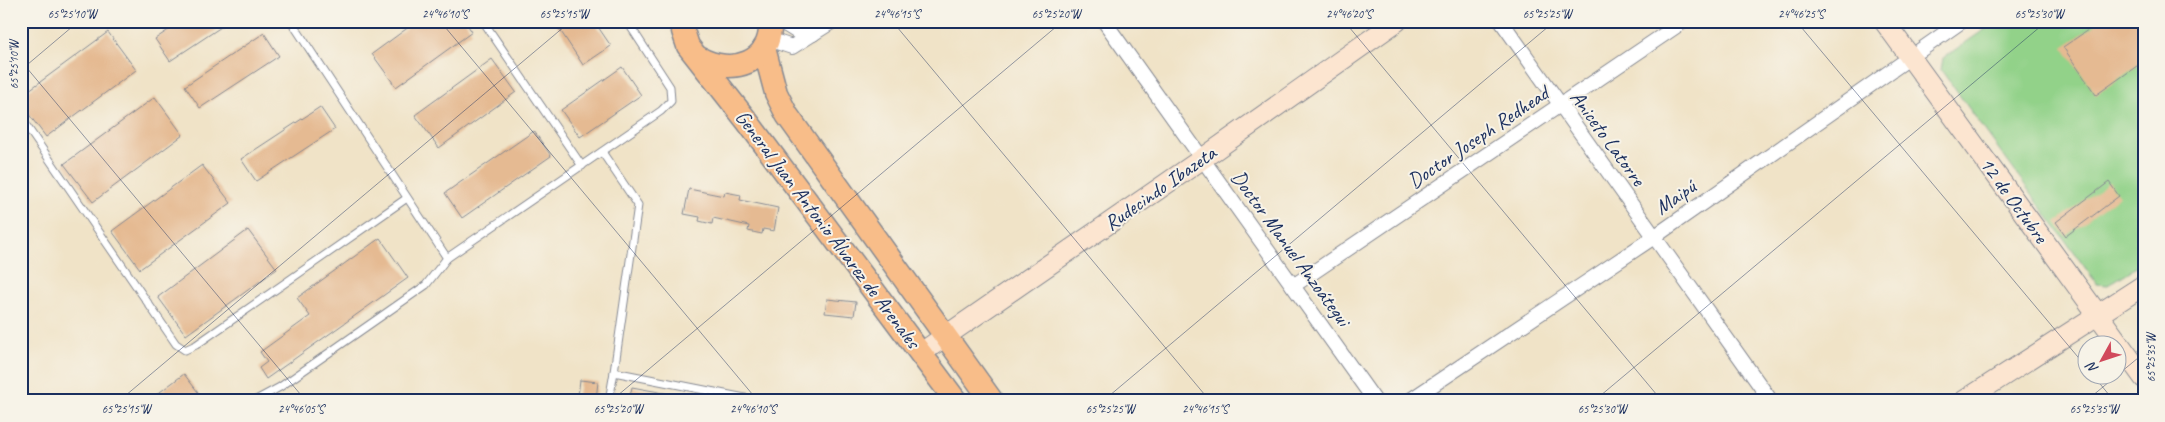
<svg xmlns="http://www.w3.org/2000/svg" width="2165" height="422" font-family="Caveat,sans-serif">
	<rect width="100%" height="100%" fill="#f7f3e8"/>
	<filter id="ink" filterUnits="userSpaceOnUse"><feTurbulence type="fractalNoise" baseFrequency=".02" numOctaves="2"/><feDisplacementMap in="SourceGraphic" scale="10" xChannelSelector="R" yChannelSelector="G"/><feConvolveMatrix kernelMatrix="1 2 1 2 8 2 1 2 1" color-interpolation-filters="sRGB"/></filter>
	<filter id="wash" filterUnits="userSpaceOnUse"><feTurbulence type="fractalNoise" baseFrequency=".0096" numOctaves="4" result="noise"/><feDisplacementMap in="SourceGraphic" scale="20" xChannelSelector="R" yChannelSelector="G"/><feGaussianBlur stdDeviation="1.12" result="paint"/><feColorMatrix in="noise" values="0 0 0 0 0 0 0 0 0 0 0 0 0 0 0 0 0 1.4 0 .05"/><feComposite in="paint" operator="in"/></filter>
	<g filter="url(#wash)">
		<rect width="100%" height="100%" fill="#f0e3c7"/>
		<path fill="#92d289" stroke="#568074" d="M1997 21H2144V262L2108 285 2097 284 1941 70 1943 58Z"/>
		<g id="blocks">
			<g fill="#e5ba92">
				<path d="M182 21H230L170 61 155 39Z"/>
				<path d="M417 21H465L472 32 396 87 372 54Z"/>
				<path d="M554 21H594L611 46 583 65Z"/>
				<path d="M2101 21H2144V61L2096 95 2063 47Z"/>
				<path d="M108 32 136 70 46 137 21 104V96Z"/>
				<path d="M264 33 279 56 200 108 185 86Z"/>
				<path d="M492 59 516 92 439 148 415 115Z"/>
				<path d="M622 67 641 95 580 137 561 110Z"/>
				<path d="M155 97 183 135 93 202 64 164Z"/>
				<path d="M320 107 335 129 256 181 241 159Z"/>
				<path d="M534 131 551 156 462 218 445 193Z"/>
				<path d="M202 165 231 203 140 269 112 231Z"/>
				<path d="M2109 182 2119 196 2066 236 2056 222Z"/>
				<path d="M689 189 724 196 725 192 741 195 740 200 778 208 774 231 763 229 762 234 748 231 749 226 713 218 712 224 699 221 700 217 684 214Z"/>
				<path d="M248 230 277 269 186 335 158 297Z"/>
				<path d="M380 238 408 278 266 379 259 368 267 362 260 352 310 316 297 298Z"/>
				<path d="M827 299 856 302 854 316 825 313Z"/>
				<path d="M184 374 201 396 195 401H148Z"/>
				<path d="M580 380 598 382 596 399 578 396Z"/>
				<path d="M632 387 675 395 674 401H629Z"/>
			</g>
		</g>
	</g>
	<g filter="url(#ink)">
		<use href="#blocks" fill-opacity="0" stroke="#868992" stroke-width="1"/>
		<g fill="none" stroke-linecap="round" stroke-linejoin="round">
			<defs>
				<g id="lane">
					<path d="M291 21 447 258 661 111 671 101 670 87 627 21"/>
					<path d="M483 21 582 166"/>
					<path d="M21 118 176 344 185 350 196 345 407 198"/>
					<path d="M602 152 638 205 614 372"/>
					<path d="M254 401 280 387 426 285 447 258"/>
					<path d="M609 401 614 372 760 401"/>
				</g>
				<g id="street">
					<path d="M780 21 799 33 813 34"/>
					<path d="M1104 21 1375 401"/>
					<path d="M1501 21 1771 401"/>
					<path d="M768 39 792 47 833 21"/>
					<path d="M1293 286 1684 21"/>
					<path d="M1409 401 1654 237 1962 21"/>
				</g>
				<g id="secondary">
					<path d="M1884 21 2144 378"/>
					<path d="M921 353 1202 159 1397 21"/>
					<path d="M1964 401 2144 285"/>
				</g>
				<g id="primary">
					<path d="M683 21V31L688 46 747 121 956 401"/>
					<path d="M764 48 776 93 787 115 992 401"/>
					<path d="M699 58C732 76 773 63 770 21"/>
				</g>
			</defs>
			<use href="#lane" stroke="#868992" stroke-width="9"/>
			<use href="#street" stroke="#868992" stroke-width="16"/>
			<use href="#secondary" stroke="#868992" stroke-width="22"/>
			<use href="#primary" stroke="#868992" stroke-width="25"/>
			<use href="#lane" stroke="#fff" stroke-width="7"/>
			<use href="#street" stroke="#fff" stroke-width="14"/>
			<use href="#secondary" stroke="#fce5d0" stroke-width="20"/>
			<use href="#primary" stroke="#f8bd89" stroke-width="22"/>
		</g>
	</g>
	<path fill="none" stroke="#1b2f5e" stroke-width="1" stroke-opacity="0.45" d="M440 21 758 401M892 21 1210 401M1344 21 1662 401M1796 21 2088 369M21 61 306 401M21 70 79 21M2092 374 2114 401M119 401 571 21M611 401 1063 21M1103 401 1555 21M1594 401 2047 21M2086 401 2144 353"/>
	<g text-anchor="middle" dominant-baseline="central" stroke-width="4" stroke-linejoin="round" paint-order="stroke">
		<g font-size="21" fill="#1b2f5e" stroke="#f7f3e8">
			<text transform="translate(1478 137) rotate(-34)">Doctor Joseph Redhead</text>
			<text transform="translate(1608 138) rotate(54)">Aniceto Latorre</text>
			<text transform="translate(1160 188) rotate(-35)">Rudecindo Ibazeta</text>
			<text transform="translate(1675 197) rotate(-35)">Maipú</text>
			<text transform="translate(2014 200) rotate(54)">12 de Octubre</text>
			<text transform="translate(828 229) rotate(53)">General Juan Antonio Álvarez de Arenales</text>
			<text transform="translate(1291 248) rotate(54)">Doctor Manuel Anzoátegui</text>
		</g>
	</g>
	<rect width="2165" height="422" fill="none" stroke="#f7f3e8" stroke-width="55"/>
	<g transform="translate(2102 360) rotate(230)"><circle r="24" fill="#f7f3e8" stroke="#9fa5b1"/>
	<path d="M0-4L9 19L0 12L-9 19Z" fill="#d1495b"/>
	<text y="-8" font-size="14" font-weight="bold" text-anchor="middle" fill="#1b2f5e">N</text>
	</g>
	<rect x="28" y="28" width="2110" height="366" fill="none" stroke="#1b2f5e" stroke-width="2"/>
	<g font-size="12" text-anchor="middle" fill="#1b2f5e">
		<text x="72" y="18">65°25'10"W</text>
		<text x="445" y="18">24°46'10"S</text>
		<text x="564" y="18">65°25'15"W</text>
		<text x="897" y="18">24°46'15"S</text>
		<text x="1056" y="18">65°25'20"W</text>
		<text x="1349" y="18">24°46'20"S</text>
		<text x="1547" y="18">65°25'25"W</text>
		<text x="1801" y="18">24°46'25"S</text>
		<text x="2039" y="18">65°25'30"W</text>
		<text transform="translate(14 65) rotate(-90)" y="4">65°25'10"W</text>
		<text transform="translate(2151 358) rotate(-90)" y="4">65°25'35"W</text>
		<text x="126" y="413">65°25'15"W</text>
		<text x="301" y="413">24°46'05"S</text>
		<text x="618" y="413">65°25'20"W</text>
		<text x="753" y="413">24°46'10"S</text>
		<text x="1110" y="413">65°25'25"W</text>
		<text x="1205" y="413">24°46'15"S</text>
		<text x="1602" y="413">65°25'30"W</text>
		<text x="2094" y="413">65°25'35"W</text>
	</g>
</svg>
